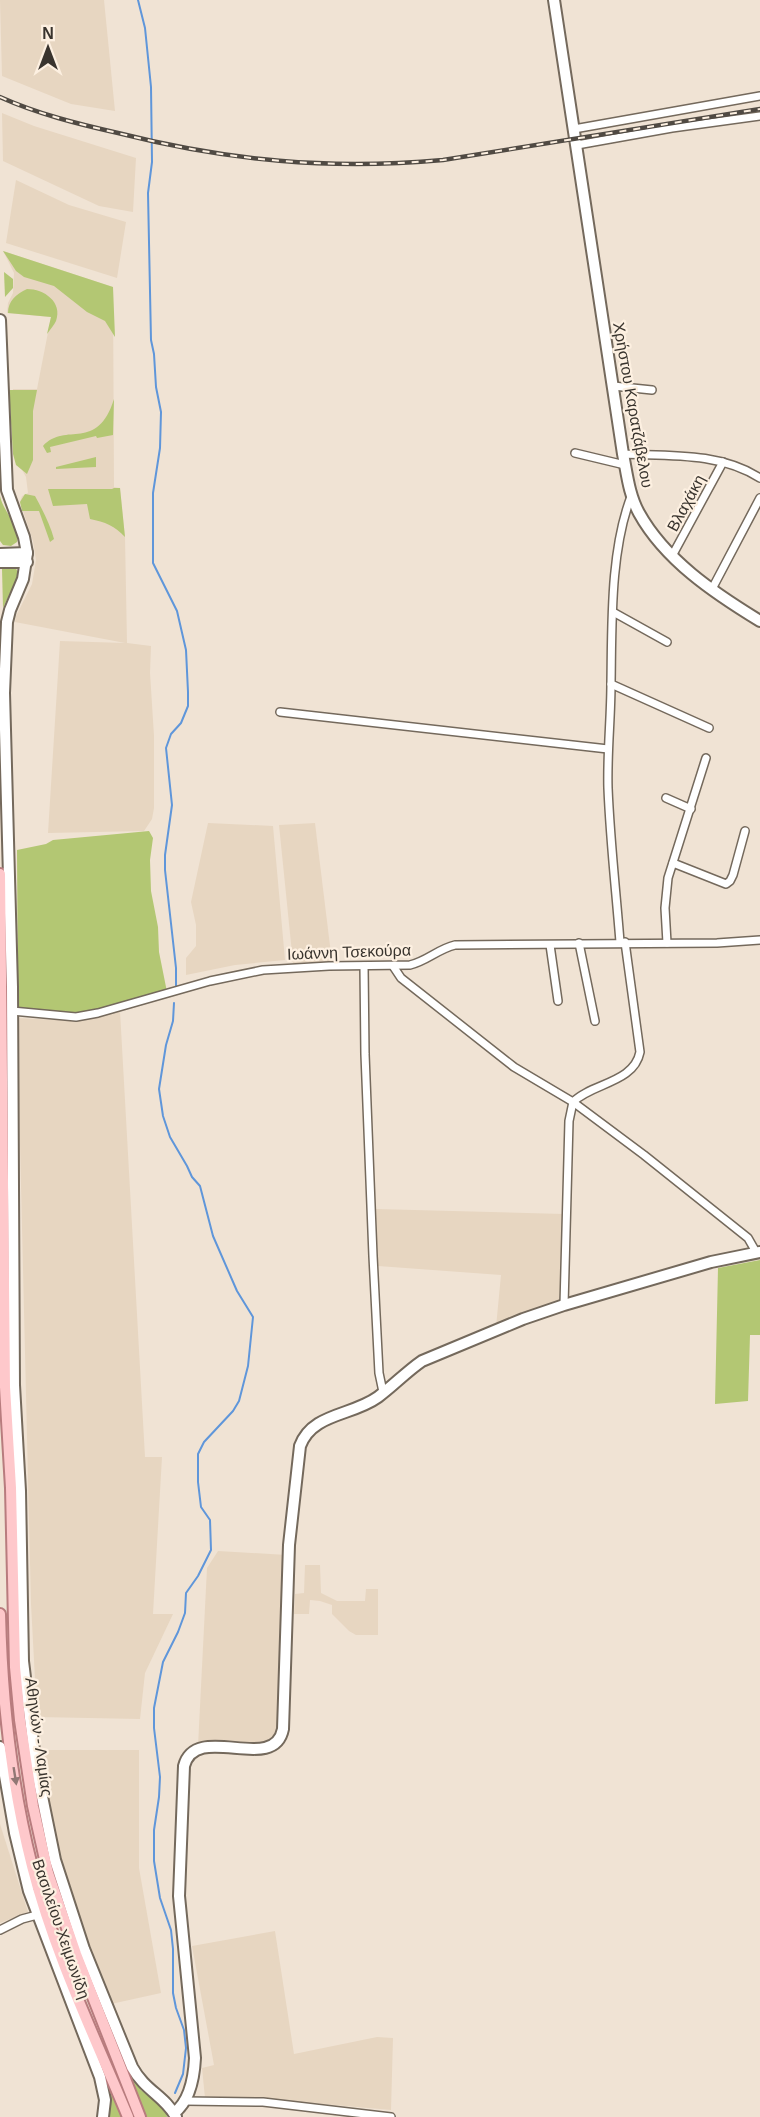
<svg xmlns="http://www.w3.org/2000/svg" width="760" height="2117" font-family="Helvetica,sans-serif">
	<rect width="100%" height="100%" fill="#f0e3d4"/>
	<g fill="#e7d6c1">
		<path d="M0 0H104L115 111 71 104 2 76Z"/>
		<path d="M2 113 34 126 136 158 133 212 99 206 3 161Z"/>
		<path d="M16 180 69 205 126 222 117 278 6 243Z"/>
		<path d="M3 251 113 287 114 487 120 488 125 537 127 643 151 646 150 673 154 736V808L152 819 144 831 48 833 60 641 125 643 15 622 16 616 32 584 36 560 33 541 20 502 22 496 28 493 26 477 20 466 13 389H37L51 317 7 313 8 303 13 293 14 273Z"/>
		<path d="M208 823 273 826 285 960 235 965 186 975V958L196 946V925L191 902Z"/>
		<path d="M315 823 332 962 293 963 279 825Z"/>
		<path d="M120 1011 145 1457H162L153 1614H173L145 1673 140 1719 37 1717 31 1604 17 1018 78 1021Z"/>
		<path d="M376 1209 564 1214 561 1302 496 1327 501 1275 378 1266Z"/>
		<path d="M218 1551 287 1555 279 1729 271 1743 198 1746 207 1568Z"/>
		<path d="M305 1565H320L321 1593 337 1601H365L366 1589H378V1635H356L349 1631 332 1614V1605L320 1601 310 1600 309 1614H294L295 1594 304 1593Z"/>
		<path d="M42 1750H139V1868L161 1993 111 2004 102 1983 59 1854 49 1805Z"/>
		<path d="M0 1824 28 1912 0 1923Z"/>
		<path d="M275 1931 294 2054 377 2037 393 2038 391 2110 278 2100 205 2098 202 2068 214 2065 192 1946Z"/>
	</g>
	<g fill="#b3c773">
		<path d="M3 251 113 287 115 337 105 321 87 312 54 286 24 277 16 271Z"/>
		<path d="M4 272 13 279V288L5 297Z"/>
		<path d="M27 289C44 289 63 302 56 321 54 325 50 330 47 334L51 317 8 313C8 301 16 294 27 289Z"/>
		<path d="M9 390H37L33 411V460L27 474 16 465 13 454Z"/>
		<path d="M114 399 113 435 97 438 96 436 50 447 51 452 47 453 43 446C66 421 97 453 114 399Z"/>
		<path d="M96 457V467L56 469V467Z"/>
		<path d="M114 488H120L125 537C115 526 105 522 90 519L87 504 53 506 48 489H112Z"/>
		<path d="M25 494 35 496C42 509 50 524 54 539L50 542 39 511H22L20 502Z"/>
		<path d="M0 496C3 511 21 528 17 542L11 546 3 545 0 541Z"/>
		<path d="M14 565 19 574 3 608 2 569 3 566Z"/>
		<path d="M149 831 153 838 150 860 151 891 158 927 159 952 167 992 119 1006 77 1015 18 1007 17 850 46 844 53 840Z"/>
		<path d="M760 1260V1335H750L748 1401 715 1404 718 1268Z"/>
		<path d="M134 2077 141 2090 166 2111 167 2117H144L130 2079Z"/>
		<path d="M106 2080H107L122 2117H108Z"/>
	</g>
	<g fill="none" stroke-linecap="round" stroke-linejoin="round">
		<g stroke="#5f96da" stroke-width="2">
			<path d="M138 0 145 28 151 87 152 162 148 193 151 340 154 354 156 387 161 412 160 448 153 493V563L177 611 186 650 188 692V706L181 723 171 734 166 748 172 805 165 855V870L176 968V988"/>
			<path d="M174 1003 173 1021 166 1045 159 1089 163 1116 170 1137 187 1166 192 1177 200 1186 213 1236 237 1291 253 1317 248 1366 239 1401 233 1411 204 1442 198 1454V1482L201 1507 210 1520 211 1550 198 1576 186 1593 185 1613 178 1632 163 1662 154 1708V1728L160 1777 159 1797 154 1830V1861L160 1898 171 1930 173 1949V1993L176 2008 184 2030 186 2048 183 2074 175 2093"/>
		</g>
		<defs>
			<g id="street">
				<path d="M574 129 760 96"/>
				<path d="M577 145 672 128 760 116"/>
				<path d="M613 386 652 390"/>
				<path d="M575 453 625 465"/>
				<path d="M623 454C669 456 719 452 760 478"/>
				<path d="M672 556 723 462"/>
				<path d="M712 589 760 498"/>
				<path d="M613 612 667 642"/>
				<path d="M611 684 709 728"/>
				<path d="M280 712 608 749"/>
				<path d="M666 798 691 809"/>
				<path d="M673 863 726 884 730 881 733 875 745 831"/>
				<path d="M620 942C616 891 610 839 608 788 607 753 611 718 611 683 612 624 610 549 632 494"/>
				<path d="M579 943 595 1021"/>
				<path d="M667 943 665 908 668 878 706 758"/>
				<path d="M550 945 558 1001"/>
				<path d="M364 966 365 1054 373 1256 379 1373 383 1392"/>
				<path d="M393 966 401 978 514 1067 573 1102 644 1155 748 1238 756 1252"/>
				<path d="M12 1011 76 1017 98 1013 210 981 263 970 329 966 410 965C427 961 438 949 455 945L717 943 760 940"/>
				<path d="M564 1305 569 1121 573 1102C592 1083 634 1083 640 1052L625 942"/>
				<path d="M0 1930 22 1919 37 1915"/>
				<path d="M185 2101 263 2102 391 2117"/>
			</g>
			<g id="secondary">
				<path d="M554 0 623 454C627 474 629 495 639 513 665 560 714 593 760 621"/>
				<path d="M0 320 7 490 24 537 27 553 23 579 10 610 7 622 4 693 12 987 14 1385 20 1491 23 1661 36 1767 55 1860 84 1949 132 2067C145 2091 165 2096 176 2117"/>
				<path d="M0 554 27 553"/>
				<path d="M0 562H27"/>
				<path d="M0 1747 15 1833 29 1891 100 2077 105 2100 103 2117"/>
				<path d="M174 2113C190 2101 194 2078 195 2058L179 1896 184 1766C196 1721 274 1775 283 1729L289 1545 300 1446C312 1413 352 1416 378 1397 393 1386 406 1372 422 1361L523 1319 564 1305 711 1262 760 1252"/>
			</g>
			<g id="primary">
				<path d="M0 874 5 1387 11 1488 15 1667 20 1720 33 1806 48 1873 76 1954 140 2117"/>
				<path d="M0 1614C2 1698 11 1784 32 1866 54 1953 94 2035 128 2117"/>
			</g>
		</defs>
		<use href="#street" stroke="#74695c" stroke-width="10"/>
		<use href="#secondary" stroke="#74695c" stroke-width="14"/>
		<use href="#primary" stroke="#b87c7e" stroke-width="14"/>
		<use href="#street" stroke="#fff" stroke-width="7"/>
		<use href="#secondary" stroke="#fff" stroke-width="10"/>
		<use href="#primary" stroke="#fec8cb" stroke-width="10"/>
		<defs>
			<path id="rail" d="M0 97C38 114 78 124 118 133 229 161 329 170 443 160L760 109"/>
		</defs>
		<use href="#rail" stroke="#504a43" stroke-width="4.5"/>
		<use href="#rail" stroke="#fdf0e1" stroke-width="2" stroke-dasharray="7" stroke-linecap="butt"/>
	</g>
	<defs><path id="oneway-solid" d="M-6-.8H1V-3.2L6.5 0L1 3.2V.8H-6Z" transform="scale(1.5)"/></defs>
	<use fill="#927775" href="#oneway-solid" transform="translate(15 1776) rotate(81)"/>
	<g text-anchor="middle" dominant-baseline="central" stroke-width="4.5" stroke-linejoin="round" paint-order="stroke">
		<g font-size="16" fill="#39342e" stroke="#fdf0e1">
			<text transform="translate(633 405) rotate(80)">Χρήστου Καρατζάβελου</text>
			<text transform="translate(686 503) rotate(-62)">Βλαχάκη</text>
			<text transform="translate(349 952) rotate(-2)">Ιωάννη Τσεκούρα</text>
			<text transform="translate(39 1737) rotate(82)">Αθηνών - Λαμίας</text>
			<text transform="translate(61 1929) rotate(71)">Βασιλείου Χειμωνίδη</text>
		</g>
	</g>
	<g transform="translate(48 48)" stroke="#fdf0e1" stroke-width="4.5" paint-order="stroke">
	<path d="M0-4.5L10 22L0 15L-10 22Z" fill="#39342e"/>
	<text y="-9" font-size="16" font-weight="bold" text-anchor="middle" fill="#39342e">N</text>
	</g>
</svg>
